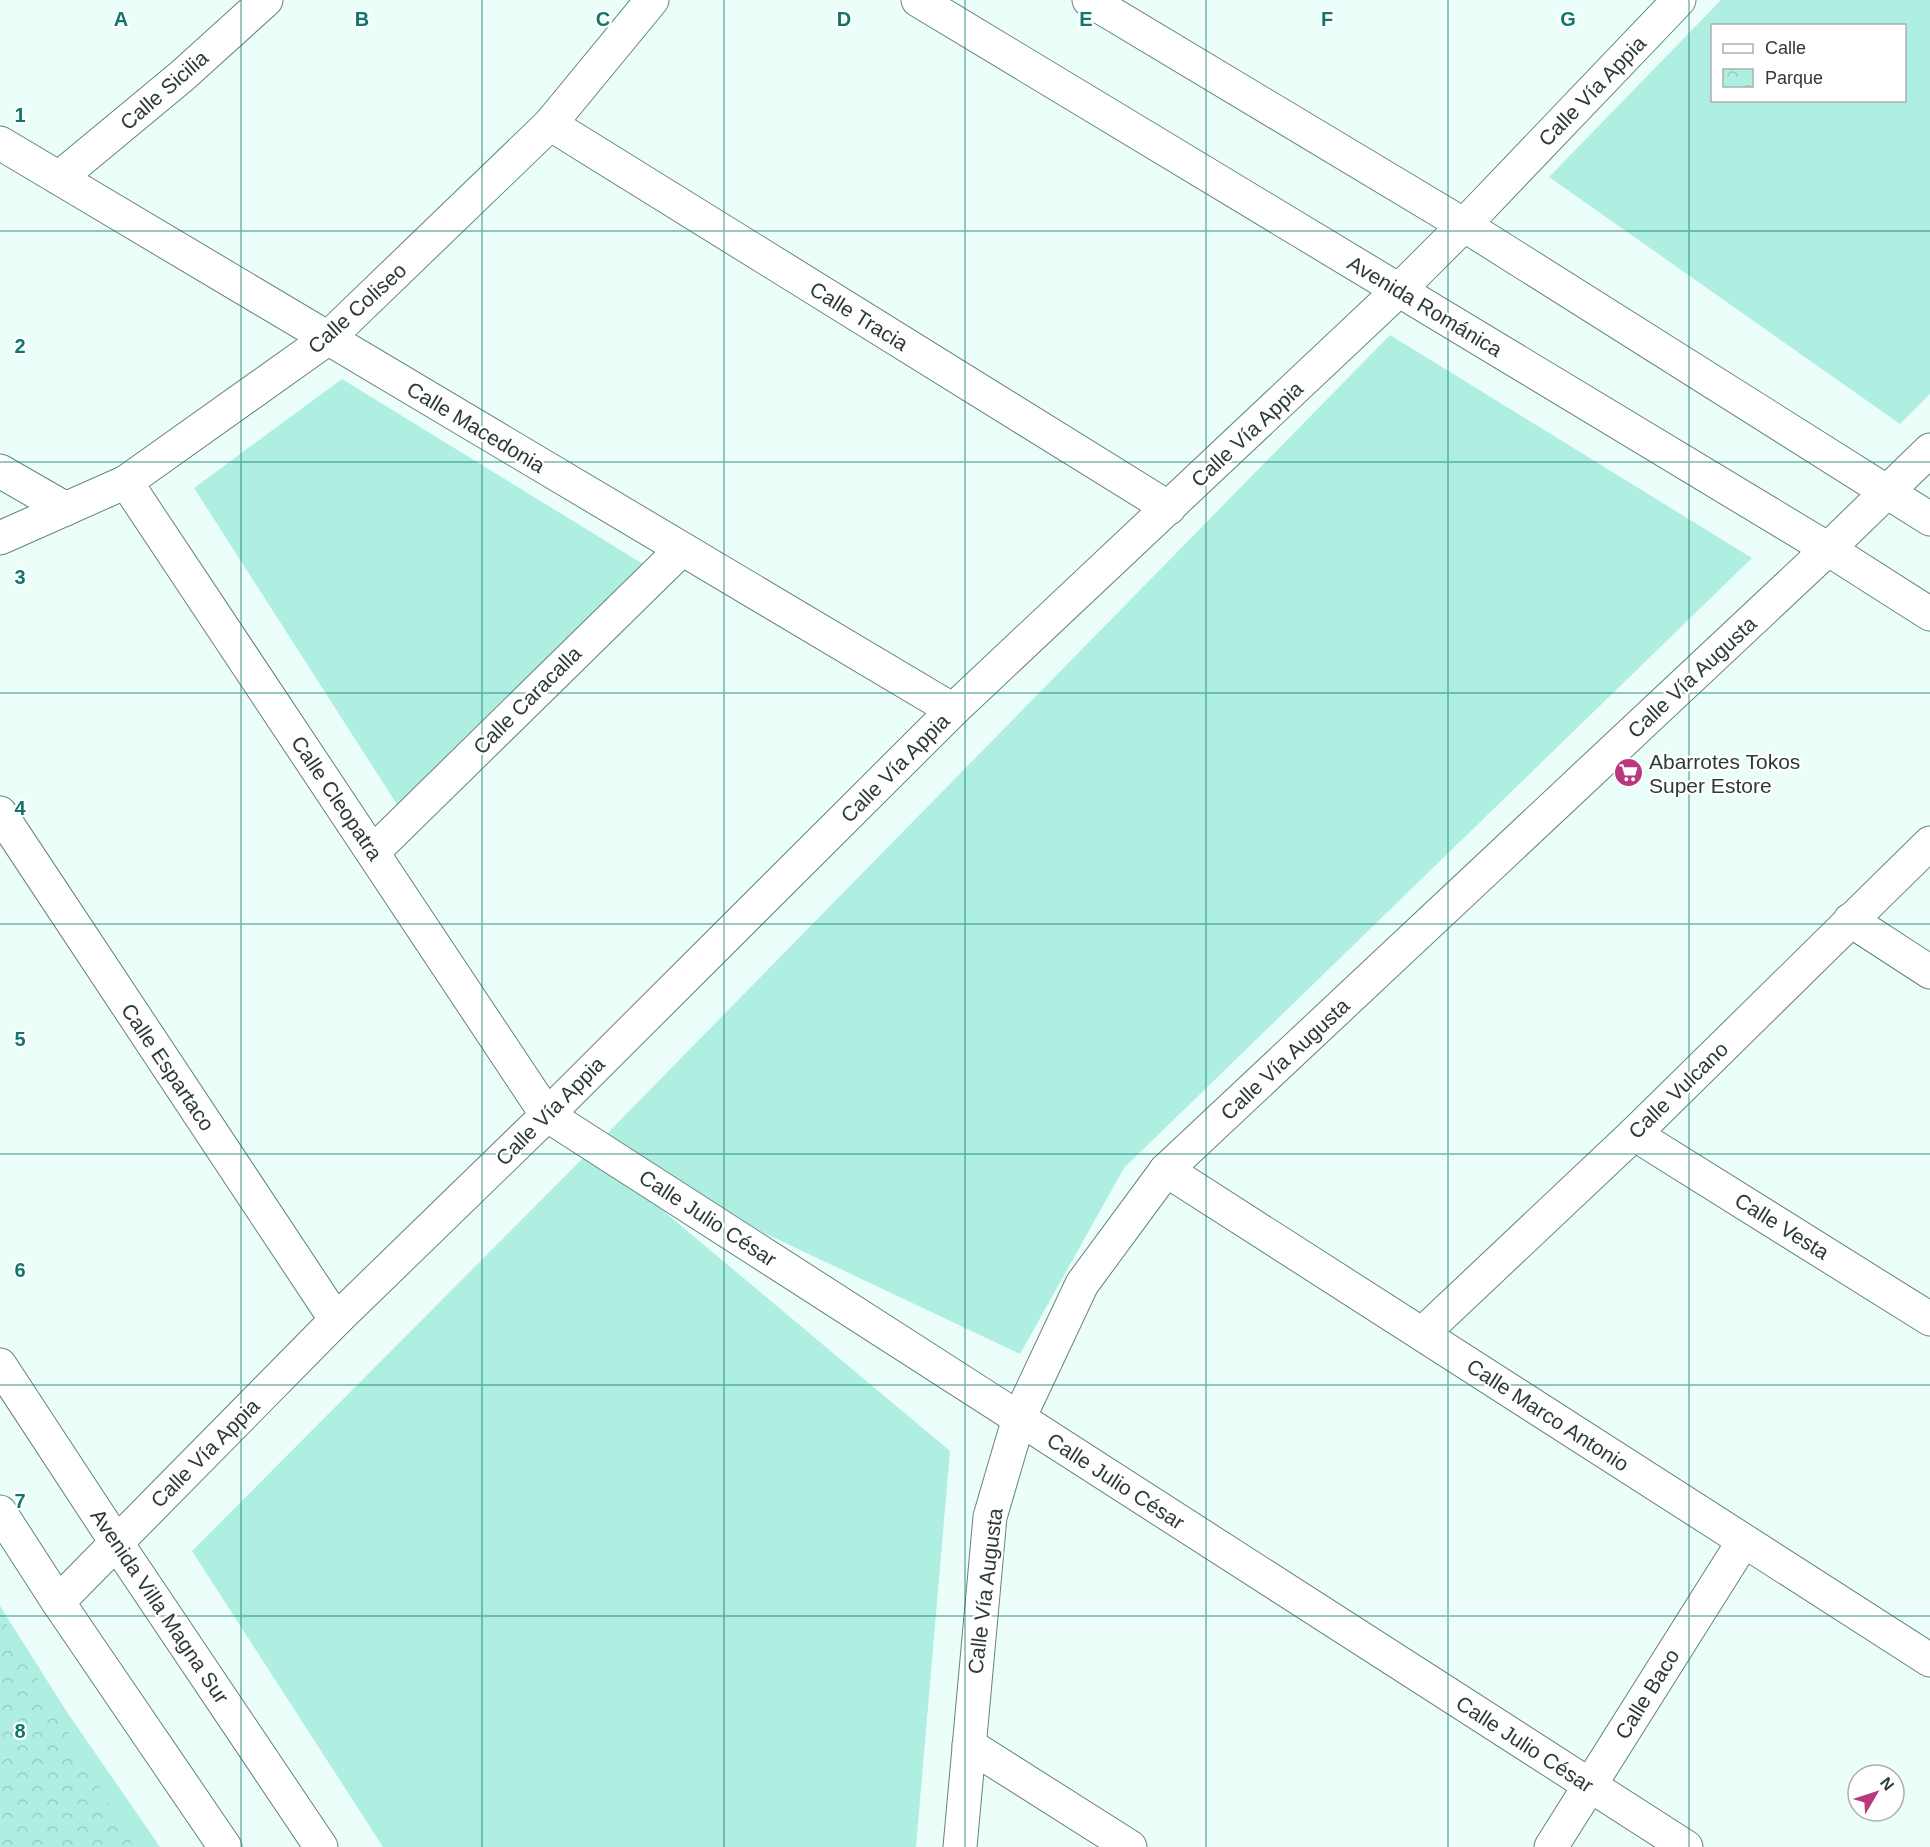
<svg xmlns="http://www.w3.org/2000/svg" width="1930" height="1847" font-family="Arial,sans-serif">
	<defs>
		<pattern id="park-crowns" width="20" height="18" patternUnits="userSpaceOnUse" patternTransform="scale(1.5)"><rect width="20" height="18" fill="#afefe2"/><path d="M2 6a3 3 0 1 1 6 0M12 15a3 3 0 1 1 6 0" fill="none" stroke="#97cec2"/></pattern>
	</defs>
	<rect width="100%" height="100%" fill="#ebfef9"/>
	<g fill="#afefe2" fill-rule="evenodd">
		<path d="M1721 0H1930V394L1900 424 1549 177ZM1712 26H1904V100H1712Z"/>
		<path d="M1390 335 1752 558 1124 1168 1020 1354 593 1152 950 1451 916 1847H383L192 1551 591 1150Z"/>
		<path d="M342 379 643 564 398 806 194 488Z"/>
		<path d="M0 1606 67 1712 160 1847H0Z"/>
	</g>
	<path fill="url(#park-crowns)" d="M0 1613 134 1847H0Z"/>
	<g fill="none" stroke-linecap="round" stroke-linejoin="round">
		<defs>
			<g id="minor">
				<path d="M918 0 1828 549 1930 614"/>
				<path d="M1089 0 1464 225 1930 519"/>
				<path d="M550 124 1169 508"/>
				<path d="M0 143 953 710"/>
				<path d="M59 178 182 76 266 0"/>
				<path d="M0 471 66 509"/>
				<path d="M126 482 547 1115 1686 1847"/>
				<path d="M0 538 126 482 327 339 550 124 652 0"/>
				<path d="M0 813 336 1320"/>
				<path d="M373 852 682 549"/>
				<path d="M1850 920 1930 972"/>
				<path d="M1634 1134 1930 1319"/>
				<path d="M1166 1170 1930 1660"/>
				<path d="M1422 1334 1634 1134 1930 843"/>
				<path d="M0 1365 116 1542 321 1847"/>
				<path d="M0 1512 58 1602 225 1847"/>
				<path d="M58 1602 336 1320 547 1115 953 710 1399 290 1464 225 1679 0"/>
				<path d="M969 1745 1130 1847"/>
				<path d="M960 1847 990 1517 1019 1418 1082 1284 1166 1170 1828 549 1930 450"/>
				<path d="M1551 1847 1743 1542"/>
			</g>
		</defs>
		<use href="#minor" stroke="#67837d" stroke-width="35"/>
		<use href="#minor" stroke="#fff" stroke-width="33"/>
	</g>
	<path fill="none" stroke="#0f766e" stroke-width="1.5" stroke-opacity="0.55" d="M241 0V1847M482 0V1847M724 0V1847M965 0V1847M1206 0V1847M1448 0V1847M1689 0V1847M0 231H1930M0 462H1930M0 693H1930M0 924H1930M0 1154H1930M0 1385H1930M0 1616H1930"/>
	<defs>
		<symbol id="supermarket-disc" viewBox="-11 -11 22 22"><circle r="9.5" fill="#bb387f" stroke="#fff"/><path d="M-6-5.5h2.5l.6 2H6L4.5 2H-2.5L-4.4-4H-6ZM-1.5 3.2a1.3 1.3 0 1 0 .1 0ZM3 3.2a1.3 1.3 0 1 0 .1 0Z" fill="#fff"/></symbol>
	</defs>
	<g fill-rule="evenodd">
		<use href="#supermarket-disc" x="1612" y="756" width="33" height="33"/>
	</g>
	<g text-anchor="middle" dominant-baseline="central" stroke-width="4.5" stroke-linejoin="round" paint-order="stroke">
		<g font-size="21" fill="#2d3a37" stroke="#fff">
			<text transform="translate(164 90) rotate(-41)">Calle Sicilia</text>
			<text transform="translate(1592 91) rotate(-46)">Calle Vía Appia</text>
			<text transform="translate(1425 306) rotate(31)">Avenida Románica</text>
			<text transform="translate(357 308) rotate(-42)">Calle Coliseo</text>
			<text transform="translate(859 316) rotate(32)">Calle Tracia</text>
			<text transform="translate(476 427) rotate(31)">Calle Macedonia</text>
			<text transform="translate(1247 434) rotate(-43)">Calle Vía Appia</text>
			<text transform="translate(1692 677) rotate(-43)">Calle Vía Augusta</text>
			<text transform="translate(527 700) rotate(-45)">Calle Caracalla</text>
			<text transform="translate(895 768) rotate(-45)">Calle Vía Appia</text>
			<text transform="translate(337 798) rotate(56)">Calle Cleopatra</text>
			<text transform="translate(1285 1059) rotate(-43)">Calle Vía Augusta</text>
			<text transform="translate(168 1067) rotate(56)">Calle Espartaco</text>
			<text transform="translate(1678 1090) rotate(-44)">Calle Vulcano</text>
			<text transform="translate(550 1111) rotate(-45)">Calle Vía Appia</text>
			<text transform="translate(708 1218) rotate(33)">Calle Julio César</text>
			<text transform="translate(1782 1226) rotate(32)">Calle Vesta</text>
			<text transform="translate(1548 1415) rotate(33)">Calle Marco Antonio</text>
			<text transform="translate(205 1453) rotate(-45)">Calle Vía Appia</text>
			<text transform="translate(1116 1481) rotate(33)">Calle Julio César</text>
			<text transform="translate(985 1591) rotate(-83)">Calle Vía Augusta</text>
			<text transform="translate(160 1606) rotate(56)">Avenida Villa Magna Sur</text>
			<text transform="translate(1647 1694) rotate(-58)">Calle Baco</text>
			<text transform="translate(1525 1744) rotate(33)">Calle Julio César</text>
		</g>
		<g font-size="21" fill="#2d3a37" stroke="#fff" text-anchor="start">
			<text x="1649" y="761">Abarrotes Tokos<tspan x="1649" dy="24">Super Estore</tspan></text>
		</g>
	</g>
	<g font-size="20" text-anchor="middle" font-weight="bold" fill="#0f766e" stroke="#fff" stroke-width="4.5" stroke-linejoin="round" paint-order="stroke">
		<text x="121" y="26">A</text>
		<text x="362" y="26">B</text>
		<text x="603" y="26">C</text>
		<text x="844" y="26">D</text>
		<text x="1086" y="26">E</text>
		<text x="1327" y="26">F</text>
		<text x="1568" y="26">G</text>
		<text x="20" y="122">1</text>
		<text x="20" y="353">2</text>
		<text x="20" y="584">3</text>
		<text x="20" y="815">4</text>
		<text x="20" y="1046">5</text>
		<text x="20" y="1277">6</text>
		<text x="20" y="1508">7</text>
		<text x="20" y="1738">8</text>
	</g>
	<rect x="1711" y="24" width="195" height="78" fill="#ffffff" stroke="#abb0af" stroke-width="1.5"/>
	<rect x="1723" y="44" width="30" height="9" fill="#ffffff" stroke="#abb0af" stroke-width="1.5"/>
	<text x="1765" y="54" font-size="18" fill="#2d3a37">Calle</text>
	<rect x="1723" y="69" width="30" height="18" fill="url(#park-crowns)" stroke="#abb0af" stroke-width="1.5"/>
	<text x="1765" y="84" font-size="18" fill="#2d3a37">Parque</text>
	<g transform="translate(1876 1793) rotate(51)"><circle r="28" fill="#ffffff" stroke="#abb0af" stroke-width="1.5"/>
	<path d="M0-4.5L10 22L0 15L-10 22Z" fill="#bb387f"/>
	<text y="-9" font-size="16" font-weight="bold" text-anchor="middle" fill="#2d3a37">N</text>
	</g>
</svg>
